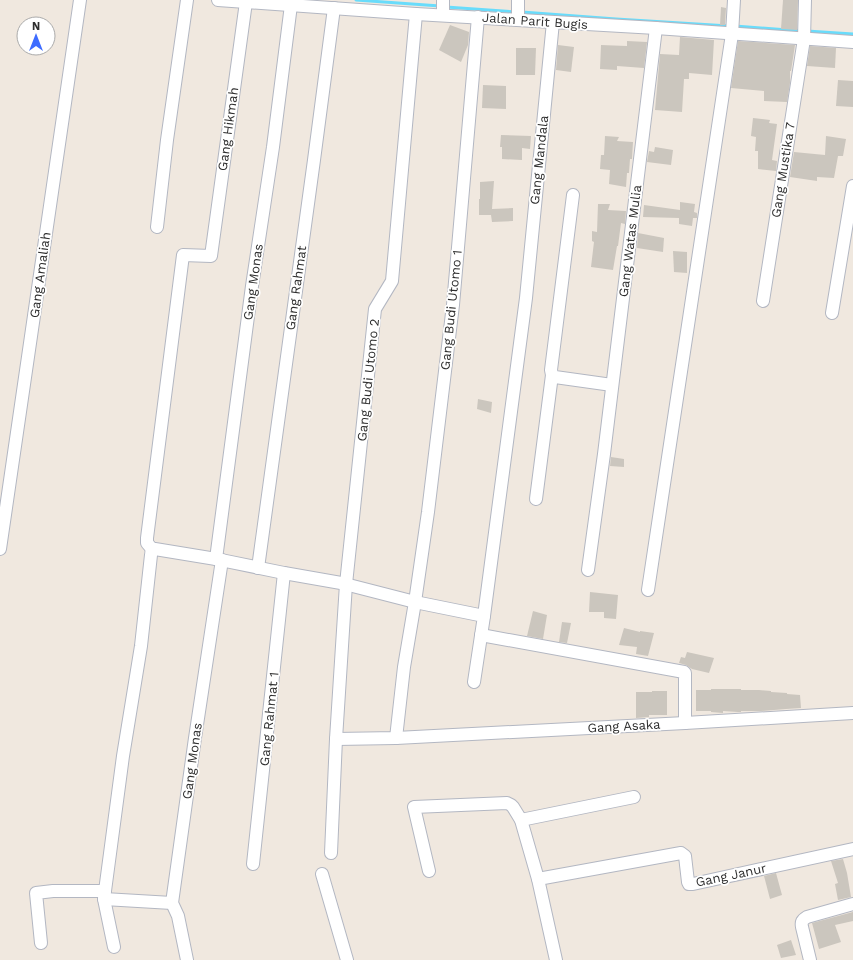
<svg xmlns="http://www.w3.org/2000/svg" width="853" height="960" font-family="'Work Sans',sans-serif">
	<rect width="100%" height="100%" fill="#f0e8df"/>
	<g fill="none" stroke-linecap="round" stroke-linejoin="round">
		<g stroke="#69dcfb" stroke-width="3">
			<path d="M356 0 440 6"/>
			<path d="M446 7 516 12"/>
			<path d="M522 12 616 19 729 26"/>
			<path d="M735 26 801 31"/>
			<path d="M807 31 853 34"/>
		</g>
	</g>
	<g fill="#cbc6be">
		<path d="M783 0H798L797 30 781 29Z"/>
		<path d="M721 7 726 8 725 25H720Z"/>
		<path d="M450 25 469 32 468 45 461 62 439 50Z"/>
		<path d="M680 37 714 40 712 75 689 73V79H684L682 112 655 110 660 54 679 55Z"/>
		<path d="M627 41 647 42 644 68 617 66V70L600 69 601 45 627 46Z"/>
		<path d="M738 41 795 45 791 71H790V83L787 102 764 101V91L731 88Z"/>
		<path d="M558 45 574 47 571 72 556 70Z"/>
		<path d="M810 46 836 48 835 68 807 66Z"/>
		<path d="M516 48H536L535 75H516Z"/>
		<path d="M838 80 853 81V107L836 106Z"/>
		<path d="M483 85 506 86V109L482 108Z"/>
		<path d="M753 118 770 120 769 123 777 124 772 160 777 161 776 171 758 169V151H755L756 137 751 136Z"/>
		<path d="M501 135 531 136 530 149 522 148V160L502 159V147H500Z"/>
		<path d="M605 136 619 137 617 141 633 142 632 159H630L629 173H627L626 187 609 184 610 170 600 169 601 155H604Z"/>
		<path d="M826 136 846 139 843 156H838L834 178 817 177V181L790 177 794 152 825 155Z"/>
		<path d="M655 147 673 150 671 165 647 162 649 151 654 152Z"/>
		<path d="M494 181 492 209 513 208V221L492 222 491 215H479V199H480V182Z"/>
		<path d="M680 202 695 204 694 212 697 213V218H693L692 226 679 224V218L643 217 644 205 680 210Z"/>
		<path d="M598 204H610L608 210 626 211 625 224 621 223 618 246H617L613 270 591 267 594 242 592 241V231L597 232Z"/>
		<path d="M638 233 664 238 663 252 637 248Z"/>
		<path d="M673 251 687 252V273L674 272Z"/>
		<path d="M478 399 492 402 491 413 477 409Z"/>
		<path d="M611 457 624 459V467L610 466Z"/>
		<path d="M590 592 618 595 616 619 604 618V612H589Z"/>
		<path d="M533 611 547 615 543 639 527 636Z"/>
		<path d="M562 622 571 623 567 643 559 642Z"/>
		<path d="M624 628 640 632V631L654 633 648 656 636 654 637 647 619 645Z"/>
		<path d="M687 652 714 658 709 673 692 669 686 665 679 663 681 657 685 658Z"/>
		<path d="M711 689H741V690H759L771 691V692L787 693V694L800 695 801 708 786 709 761 711H741V712H738L723 711V713L711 712V711H696V690H711Z"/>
		<path d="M652 691H667V715H649V717L636 718V692H652Z"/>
		<path d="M843 859 847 873 851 897 838 900 835 884 838 883 831 861Z"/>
		<path d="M776 873 782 895 770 899 764 876Z"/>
		<path d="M853 912V921L835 925 841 942 819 949 812 923Z"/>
		<path d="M791 940 796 955 781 958 777 945Z"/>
	</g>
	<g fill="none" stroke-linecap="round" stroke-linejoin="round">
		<defs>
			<g id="minor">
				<path d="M218 0 416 14 656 28 853 42"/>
				<path d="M443 15V0"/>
				<path d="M518 20V0"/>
				<path d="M573 195 551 370 552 375 555 377 612 385"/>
				<path d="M157 227 167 140 187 0"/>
				<path d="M763 301 804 39 805 0"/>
				<path d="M832 313 853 186"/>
				<path d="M536 499 552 375"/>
				<path d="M0 549 80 0"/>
				<path d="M153 550 147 543V538L183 255 211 256 246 2"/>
				<path d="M216 559 252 286 273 147 291 5"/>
				<path d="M258 568 314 160 334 8"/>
				<path d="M588 570 604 454 656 28"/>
				<path d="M648 590 732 34 734 0"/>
				<path d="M484 616 526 298 553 22"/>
				<path d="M481 635 684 672 685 673V723"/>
				<path d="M396 738 404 667 415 602 428 512 453 305 478 17"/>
				<path d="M336 739 396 738 685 723 853 713"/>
				<path d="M521 820 634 797"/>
				<path d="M331 853 336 739 346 584 375 309 392 281 416 14"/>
				<path d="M253 864 284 573"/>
				<path d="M429 871 414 807 507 803 511 805 513 807 521 820 538 879 556 960"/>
				<path d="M322 874 347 960"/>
				<path d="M538 879 681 853 685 856 688 882 689 884H693L853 849"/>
				<path d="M104 899 172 903"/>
				<path d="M41 943 36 893 53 891H105"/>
				<path d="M114 947 104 899 105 891 123 756 141 646 151 555C151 552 152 550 155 549L216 559 284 573 341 583 415 602 484 616 474 682"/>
				<path d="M187 960 178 916 172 903 195 738 222 560"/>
				<path d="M810 960 802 927C801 922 802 920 807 917L853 904"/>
			</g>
		</defs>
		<use href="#minor" stroke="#b3b7c2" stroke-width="14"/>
		<use href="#minor" stroke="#fff" stroke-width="12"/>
	</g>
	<g text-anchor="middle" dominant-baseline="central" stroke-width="3.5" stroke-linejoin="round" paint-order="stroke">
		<g font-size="13" fill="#2e2e2e" stroke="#fff">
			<text transform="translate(535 21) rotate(4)">Jalan Parit Bugis</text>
			<text transform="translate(228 129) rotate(-82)">Gang Hikmah</text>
			<text transform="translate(539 160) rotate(-84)">Gang Mandala</text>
			<text transform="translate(783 170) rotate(-81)">Gang Mustika 7</text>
			<text transform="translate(630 241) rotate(-83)">Gang Watas Mulia</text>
			<text transform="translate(40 275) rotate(-82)">Gang Amaliah</text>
			<text transform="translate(253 282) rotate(-82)">Gang Monas</text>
			<text transform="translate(296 288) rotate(-82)">Gang Rahmat</text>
			<text transform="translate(451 310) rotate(-84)">Gang Budi Utomo 1</text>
			<text transform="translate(368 380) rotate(-84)">Gang Budi Utomo 2</text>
			<text transform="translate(269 719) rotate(-84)">Gang Rahmat 1</text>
			<text transform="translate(624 726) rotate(-3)">Gang Asaka</text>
			<text transform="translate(192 761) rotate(-82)">Gang Monas</text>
			<text transform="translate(731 875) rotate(-12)">Gang Janur</text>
		</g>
	</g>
	<g transform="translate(36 36)"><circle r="19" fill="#ffffff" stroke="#ababab"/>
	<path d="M0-3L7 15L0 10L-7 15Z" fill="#3e6cff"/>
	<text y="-6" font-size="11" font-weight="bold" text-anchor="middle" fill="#2e2e2e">N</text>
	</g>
</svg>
